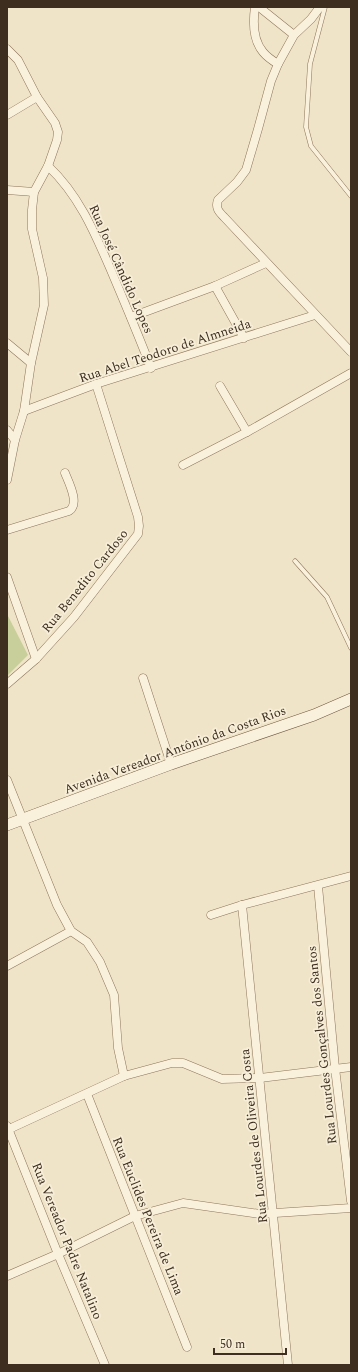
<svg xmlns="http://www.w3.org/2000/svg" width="358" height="1372" font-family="Spectral,serif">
	<rect width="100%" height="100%" fill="#f0e4c8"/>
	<path fill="#c9cf9b" d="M7 614 28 655 7 676Z"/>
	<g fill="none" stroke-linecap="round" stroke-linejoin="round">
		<defs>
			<g id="service">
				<path d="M325 7 310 64 306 127 311 146 351 196"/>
				<path d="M295 561 327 597 351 648"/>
			</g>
			<g id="minor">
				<path d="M255 7C253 21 253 40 263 52 267 57 273 61 278 64"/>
				<path d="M259 7 294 35"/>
				<path d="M320 7 311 19 294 35 278 64 271 81 258 129 246 170 237 182 218 200C215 208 219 212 224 217L351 352"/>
				<path d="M7 49 18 60 37 97 55 123 58 132 57 140 48 166 34 192 32 210V229L43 278 44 305 31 363 24 411 15 440 7 480"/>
				<path d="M7 115 37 97"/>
				<path d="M48 166C78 194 94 231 110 268 124 301 138 334 151 368"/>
				<path d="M7 190 34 192"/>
				<path d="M215 286 244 338"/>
				<path d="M131 317 215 286 266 263"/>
				<path d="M7 343 31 363"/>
				<path d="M220 386 247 432"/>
				<path d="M24 411 96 384 315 315"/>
				<path d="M7 430 15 440"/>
				<path d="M183 465 247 432 351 373"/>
				<path d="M7 530 69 511C80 504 69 483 65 473"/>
				<path d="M7 577 36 659"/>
				<path d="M143 678 171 764"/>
				<path d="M7 684 36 659 74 617 138 534 139 526 138 517 96 384"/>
				<path d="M7 780 57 905 71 931 87 942 100 962 114 995 118 1048 124 1076"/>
				<path d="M318 886 335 1068 351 1201"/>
				<path d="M242 905 288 1365"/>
				<path d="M211 915 242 905 351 876"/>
				<path d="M7 966 71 931"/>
				<path d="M87 1094 187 1347"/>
				<path d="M7 1126 58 1254 105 1365"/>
				<path d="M7 1130 124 1076 172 1063H183L222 1079 260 1078 351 1067"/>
				<path d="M7 1276 58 1254 135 1216 183 1203 260 1214 351 1208"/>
			</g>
			<path id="secondary" d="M7 825 171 764 314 715 351 699"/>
		</defs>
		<use href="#service" stroke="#8d765c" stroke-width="5"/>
		<use href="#minor" stroke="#8d765c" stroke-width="9"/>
		<use href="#secondary" stroke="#6f573f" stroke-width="12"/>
		<use href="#service" stroke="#faf1dc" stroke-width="4"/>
		<use href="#minor" stroke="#faf1dc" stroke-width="8"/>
		<use href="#secondary" stroke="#faf1dc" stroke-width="11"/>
	</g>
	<g text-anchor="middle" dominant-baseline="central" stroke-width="3.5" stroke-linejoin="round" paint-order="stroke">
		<g font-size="13" fill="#3d2e20" stroke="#f7eed8">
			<text transform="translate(121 269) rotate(66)">Rua José Cândido Lopes</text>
			<text transform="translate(165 351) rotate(-18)">Rua Abel Teodoro de Almneida</text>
			<text transform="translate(85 581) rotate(-51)">Rua Benedito Cardoso</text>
			<text transform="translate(175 750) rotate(-20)">Avenida Vereador Antônio da Costa Rios</text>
			<text transform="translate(322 1045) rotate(-96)">Rua Lourdes Gonçalves dos Santos</text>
			<text transform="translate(254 1136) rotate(-96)">Rua Lourdes de Oliveira Costa</text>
			<text transform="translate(148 1216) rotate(68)">Rua Euclides Pereira de Lima</text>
			<text transform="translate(67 1241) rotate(68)">Rua Vereador Padre Natalino</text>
		</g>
	</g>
	<rect width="358" height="1372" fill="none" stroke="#3d2e20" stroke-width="16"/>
	<path d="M214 1348v6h72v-6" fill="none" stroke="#3d2e20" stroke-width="2"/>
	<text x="220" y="1348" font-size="12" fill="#3d2e20" stroke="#f7eed8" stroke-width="3" paint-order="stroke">50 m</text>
</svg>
